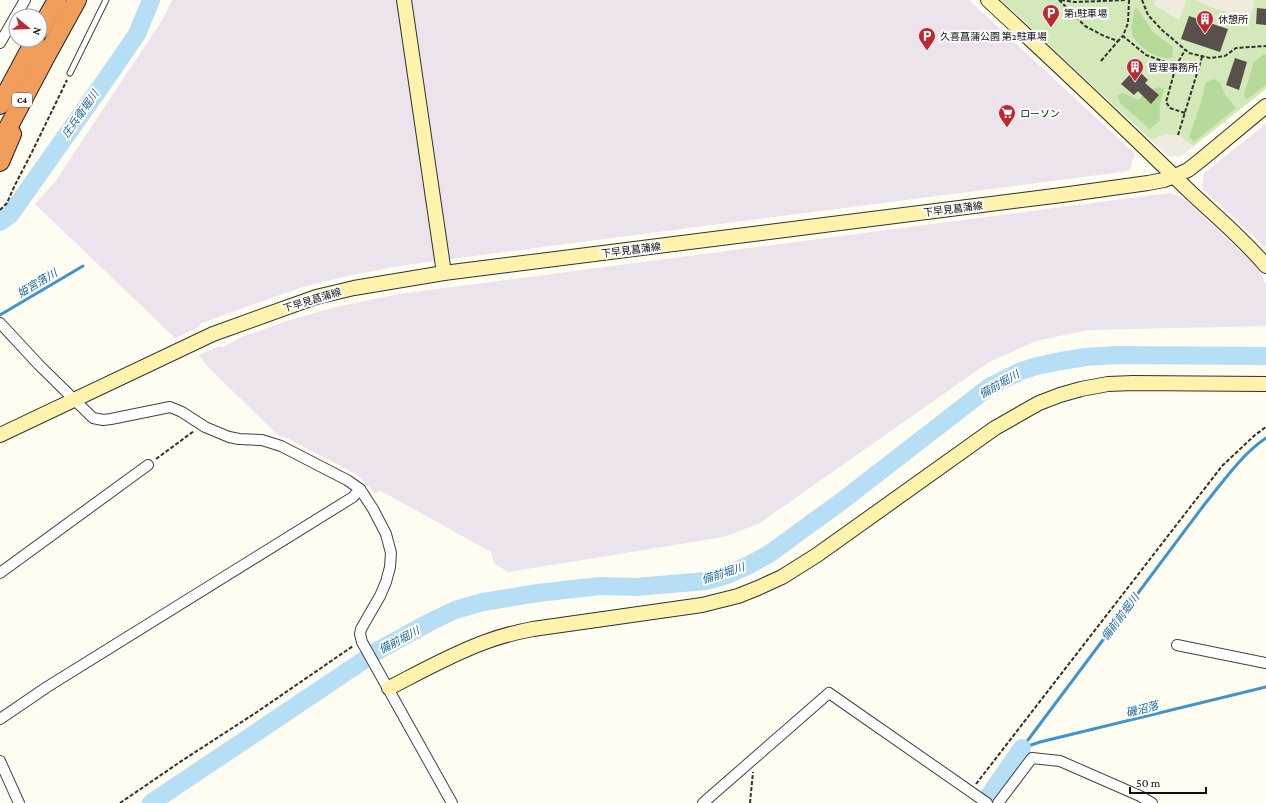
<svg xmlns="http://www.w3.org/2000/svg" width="1266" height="803" font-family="'Crimson Pro','Noto Sans JP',serif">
	<rect width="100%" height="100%" fill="#fffcf1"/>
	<g fill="#ece3ed">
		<path d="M172 0H969L1135 154 1129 171 420 263 394 267 347 276 303 287 245 307 200 324 199 327 175 338 35 204 55 182 163 19Z"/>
		<path d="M1266 124V248L1202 188 1204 173Z"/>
		<path d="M1169 193 1182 197 1252 262 1262 275 1263 279 1266 284V326L1088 330 1036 341 989 362 760 523 724 537 508 572 494 563 491 552 381 491 375 493 356 474 289 439 278 435 208 367 199 355 220 346 223 347 242 337 287 321 336 307 399 294Z"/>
	</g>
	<path fill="#d3e9ba" d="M1001 0H1266V89L1181 156H1168Z"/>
	<g fill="#b7d99a">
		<path d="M1135 7 1140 12 1152 31 1173 47 1172 58C1167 58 1162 58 1157 56 1149 53 1132 41 1132 33 1131 25 1134 15 1135 7Z"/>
		<path d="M1264 54H1266V85L1246 100 1244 94 1254 62Z"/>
		<path d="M1214 79 1220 83 1226 96 1236 108 1194 142 1189 137 1200 106 1206 82Z"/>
		<path d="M1160 87 1164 89C1160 100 1159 109 1160 120L1150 129 1121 104 1117 95 1123 93 1138 100 1149 90Z"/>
	</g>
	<g fill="#efebdf">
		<path d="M1156 0H1187L1179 20 1153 4Z"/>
		<path d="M1194 0H1252L1255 1 1250 18 1219 10Z"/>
		<path d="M1165 134 1178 135 1194 146 1181 156H1168L1151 140Z"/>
	</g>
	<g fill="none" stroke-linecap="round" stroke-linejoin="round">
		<g stroke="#3f95cb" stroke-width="3">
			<path d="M0 315 83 266"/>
			<path d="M1022 748 1204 505C1223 482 1241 455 1266 438"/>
			<path d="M1022 748 1040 742 1266 687"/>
		</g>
		<g stroke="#b6def5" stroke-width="18">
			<path d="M0 222 10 215 102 85 137 34 151 0"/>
			<path d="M151 803 379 650 430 622 455 610 483 602 538 593 600 586 636 587 706 581 727 575 749 565 769 554 842 501 989 387 1021 371 1037 366 1061 361 1086 357 1116 355 1266 356"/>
			<path d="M984 803 1022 748"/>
		</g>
	</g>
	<g fill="#57504b">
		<path d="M1257 8 1266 9V25L1256 24Z"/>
		<path d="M1189 16 1228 29 1220 52 1181 39Z"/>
		<path d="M1235 58 1247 62 1239 90 1226 85Z"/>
		<path d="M1136 68 1148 80 1145 83 1159 95 1151 104 1138 91 1134 95 1121 84Z"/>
	</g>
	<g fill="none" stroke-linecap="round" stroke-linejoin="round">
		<defs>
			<path id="lane" d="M70 73 106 0"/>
			<g id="street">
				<path d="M0 43 25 0"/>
				<path d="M0 323 39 365 93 418 103 420 111 419 170 407 182 412 205 427 229 437 239 439 262 440 281 446 347 480 360 489 373 509 386 534 391 553 390 567 386 582 380 596 361 629 360 634 362 642 452 803"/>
				<path d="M0 573 148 465"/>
				<path d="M1177 645 1266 663"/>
				<path d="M0 719 47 687 353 497 360 489"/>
				<path d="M0 761 19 803"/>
				<path d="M703 803 829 693 987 803"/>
				<path d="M998 803 1032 758 1060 761 1140 796 1152 803"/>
			</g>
			<g id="secondary">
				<path d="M404 0 444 273"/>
				<path d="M988 0C1055 62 1121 124 1186 188 1213 214 1242 237 1266 266"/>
				<path d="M0 435 213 334 316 297 354 288 444 273 1062 195 1148 183 1164 180 1175 176 1188 170 1202 159 1266 106"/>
				<path d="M389 688C420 672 452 654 485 642 501 636 517 632 533 629L702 605 738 596 758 588 782 577 817 555 995 428 1039 403 1060 395 1081 389 1108 384 1133 383 1266 384"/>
			</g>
			<g id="highway">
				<path d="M40 30 57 0"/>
				<path d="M0 105 35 40"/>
				<path d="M0 143 45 58 77 0"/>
				<path d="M0 162 12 134"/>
			</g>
		</defs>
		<use href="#lane" stroke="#424242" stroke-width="7"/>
		<use href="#street" stroke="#424242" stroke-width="12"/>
		<use href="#secondary" stroke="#313131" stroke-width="16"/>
		<use href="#highway" stroke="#202020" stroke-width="20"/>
		<g stroke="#313131" stroke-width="2" stroke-dasharray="4 2" stroke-linecap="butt">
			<path d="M1059 0 1085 26 1104 36 1118 41 1123 36"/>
			<path d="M1061 0 1075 2 1126 0"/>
			<path d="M1129 0 1128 23 1123 36 1146 55 1176 66"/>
			<path d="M1142 0 1148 15 1162 30 1189 53 1210 58 1225 56 1236 48 1266 46"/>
			<path d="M1101 61 1118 41"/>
			<path d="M1185 113 1170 108 1166 102 1176 66 1185 50"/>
			<path d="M1178 135 1202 57"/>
			<path d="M0 210 7 203 10 196 15 185 32 152 67 80"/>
			<path d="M156 459 194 431"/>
			<path d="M976 784 1222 466 1255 435 1266 427"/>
			<path d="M120 803 183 760 257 712 353 646"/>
			<path d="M750 803 753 772"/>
		</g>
		<use href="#lane" stroke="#fff" stroke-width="5"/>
		<use href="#street" stroke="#fff" stroke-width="10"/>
		<use href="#secondary" stroke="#fdf3ad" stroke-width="14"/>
		<use href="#highway" stroke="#f19e5c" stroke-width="18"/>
	</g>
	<defs>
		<symbol id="parking-pin" viewBox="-11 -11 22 30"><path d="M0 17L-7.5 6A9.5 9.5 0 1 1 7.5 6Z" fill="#bc2932" stroke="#fff"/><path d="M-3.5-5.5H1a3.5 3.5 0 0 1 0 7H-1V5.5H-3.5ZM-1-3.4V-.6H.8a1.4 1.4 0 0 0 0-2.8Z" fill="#fff"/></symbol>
		<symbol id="building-pin" viewBox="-11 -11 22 30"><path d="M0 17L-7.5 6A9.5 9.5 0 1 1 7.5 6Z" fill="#bc2932" stroke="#fff"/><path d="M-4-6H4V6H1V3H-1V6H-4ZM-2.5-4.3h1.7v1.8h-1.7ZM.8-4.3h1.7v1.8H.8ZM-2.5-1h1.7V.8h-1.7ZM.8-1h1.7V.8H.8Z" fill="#fff"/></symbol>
		<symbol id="supermarket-pin" viewBox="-11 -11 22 30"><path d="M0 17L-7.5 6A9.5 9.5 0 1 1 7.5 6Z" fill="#bc2932" stroke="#fff"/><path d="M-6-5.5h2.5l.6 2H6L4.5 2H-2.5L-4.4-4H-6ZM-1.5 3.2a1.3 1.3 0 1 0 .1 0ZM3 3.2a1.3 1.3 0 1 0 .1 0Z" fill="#fff"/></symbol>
	</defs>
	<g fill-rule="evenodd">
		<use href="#parking-pin" x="1041" y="3" width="20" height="27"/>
		<use href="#building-pin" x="1195" y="9" width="20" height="27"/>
		<use href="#parking-pin" x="917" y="26" width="20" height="27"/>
		<use href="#building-pin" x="1125" y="57" width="20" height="27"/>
		<use href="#supermarket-pin" x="997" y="103" width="20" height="27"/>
	</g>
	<g text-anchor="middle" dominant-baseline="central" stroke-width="4" stroke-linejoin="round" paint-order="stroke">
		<rect fill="#fff" stroke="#575757" stroke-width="1" x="12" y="93" width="20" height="14" rx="3"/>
		<g font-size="9" font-weight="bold" fill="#0f0f0f">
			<text x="22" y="100">C4</text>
		</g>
		<g font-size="10" fill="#0f0f0f" stroke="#fff" text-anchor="start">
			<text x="1064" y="13">第1駐車場</text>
			<text x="1218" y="19">休憩所</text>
			<text x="940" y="36">久喜菖蒲公園 第2駐車場</text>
			<text x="1148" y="67">管理事務所</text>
			<text x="1020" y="113">ローソン</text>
		</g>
		<g font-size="10" fill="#0f0f0f" stroke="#fff">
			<text transform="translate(953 209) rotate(-7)">下早見菖蒲線</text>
			<text transform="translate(631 250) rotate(-7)">下早見菖蒲線</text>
			<text transform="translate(312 300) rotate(-17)">下早見菖蒲線</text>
		</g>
		<g font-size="11" font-style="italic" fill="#1a669f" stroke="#fff">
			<text transform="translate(80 114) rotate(-55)">庄兵衛堀川</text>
			<text transform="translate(37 283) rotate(-31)">姫宮落川</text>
			<text transform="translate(999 384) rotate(-30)">備前堀川</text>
			<text transform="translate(723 573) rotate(-18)">備前堀川</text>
			<text transform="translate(1120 617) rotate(-53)">備前前堀川</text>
			<text transform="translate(399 640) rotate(-28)">備前堀川</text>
			<text transform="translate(1142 709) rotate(-14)">磯沼落</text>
		</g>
	</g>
	<g transform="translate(28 28) rotate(109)"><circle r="19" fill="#ffffff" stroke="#9f9f9f"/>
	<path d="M0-3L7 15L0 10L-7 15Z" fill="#bc2932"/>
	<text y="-6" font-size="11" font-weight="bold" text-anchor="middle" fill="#0f0f0f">N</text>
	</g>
	<path d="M1130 787v6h76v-6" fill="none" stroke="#0f0f0f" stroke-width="2"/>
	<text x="1136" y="787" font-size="12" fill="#0f0f0f" stroke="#ffffff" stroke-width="3" paint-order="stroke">50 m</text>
</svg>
